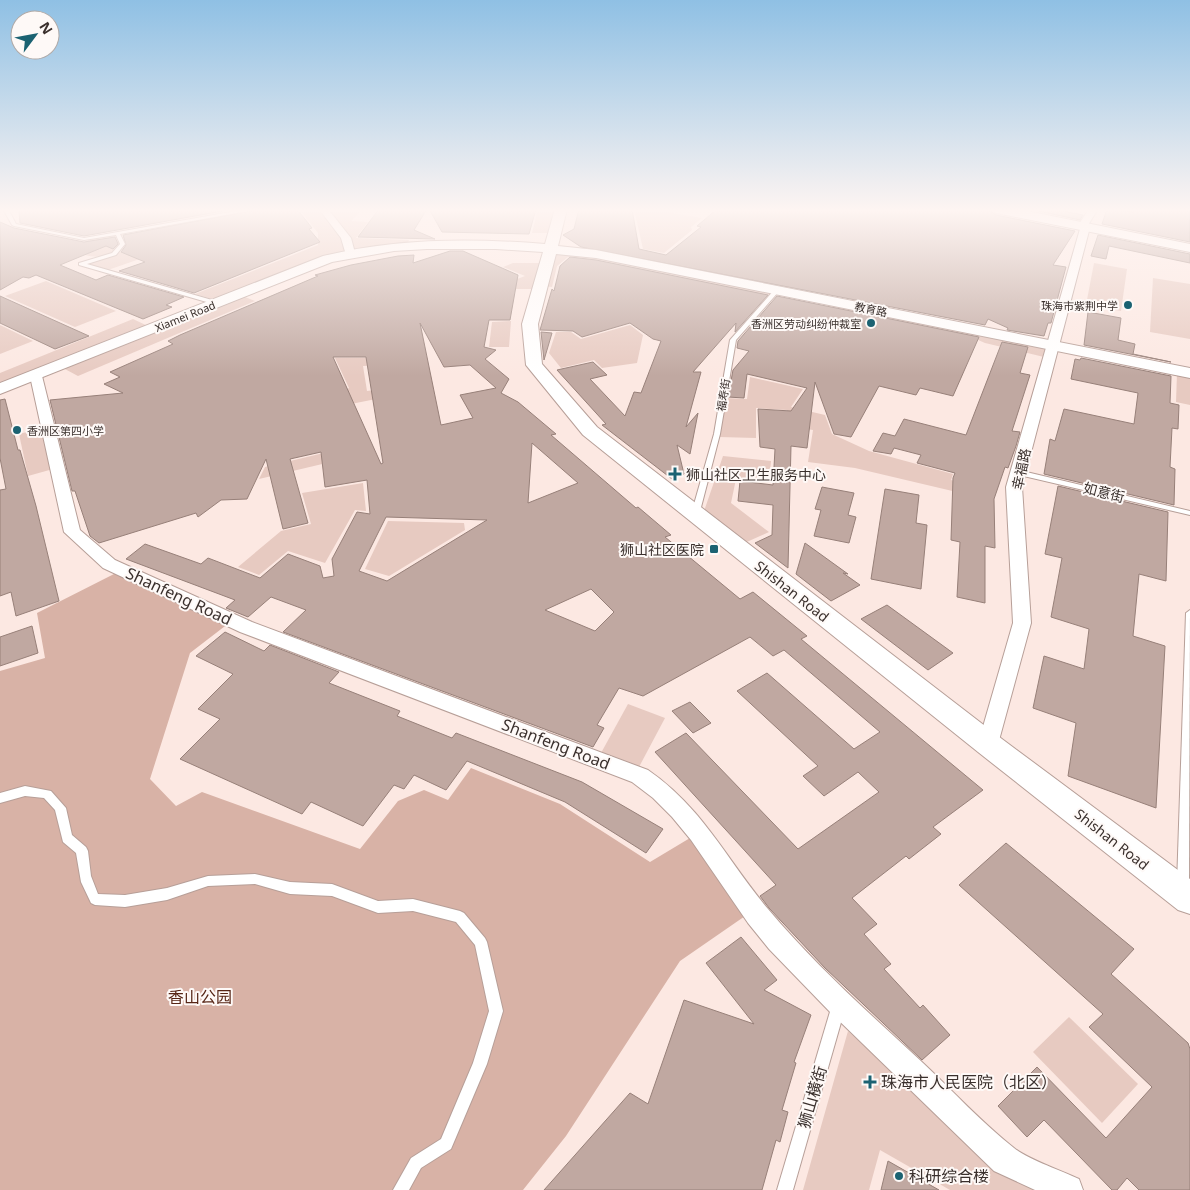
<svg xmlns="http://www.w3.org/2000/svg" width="1190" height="1190" font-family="'Noto Sans','Noto Sans SC',sans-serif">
	<rect width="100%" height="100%" fill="#fce8e2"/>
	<g fill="#e7cac1">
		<path d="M299 209H321L343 238 347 253 219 301 195 294 318 245V233Z"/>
		<path d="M326 209H363L351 221 368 222 356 238 409 240 407 246 353 252Z"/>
		<path d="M538 209H557L552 233H532Z"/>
		<path d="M634 209H648L702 218 691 227 692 230 664 253 643 249Z"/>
		<path d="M272 223 154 254 108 270 86 263 117 254 122 251Z"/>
		<path d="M114 235 120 244C110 256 100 259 85 255L100 248 85 239Z"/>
		<path d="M553 249 773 291 764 301 711 290 713 287 568 257 557 266 552 287 544 286Z"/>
		<path d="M513 263H544L537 289H515L504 284 525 276 503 267Z"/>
		<path d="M1094 263 1127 269 1121 311 1086 305Z"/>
		<path d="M1153 278 1190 284V339L1150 332Z"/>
		<path d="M46 281 116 311 75 327 5 296Z"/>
		<path d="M240 295 255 301 78 376 63 368Z"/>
		<path d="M835 303 1047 346 1044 357 985 343 976 339 830 309Z"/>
		<path d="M133 319 152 328 0 386V373Z"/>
		<path d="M511 321 509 347H489L492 322Z"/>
		<path d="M0 325 33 341 0 354Z"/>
		<path d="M630 325 643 335 637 363 602 368 594 360 561 368 549 353 556 332H571L581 339Z"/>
		<path d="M335 358H428L427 363 363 366 367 391 407 386 376 399 351 404 345 391 349 388Z"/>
		<path d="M1177 373 1190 375V405L1176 402Z"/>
		<path d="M750 377 803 389 791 407 825 415 832 434 869 451 953 474 951 480 984 490 982 498 855 468 808 462 813 430 788 426 787 410 756 408V438L719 437 725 398 747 399Z"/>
		<path d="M43 428 53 469 28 476 19 434Z"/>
		<path d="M332 451 335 461 259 479 265 467Z"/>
		<path d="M723 456 771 461 769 482 736 479 731 503 769 532 740 545 702 517Z"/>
		<path d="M363 483 366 511 355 510 325 563 288 551 259 575 238 567 281 531 311 524 302 493Z"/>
		<path d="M388 521 464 523 465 530 389 576 365 569Z"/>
		<path d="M628 704 665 718 639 767 601 753Z"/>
		<path d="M1069 1017 1138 1084 1102 1123 1033 1052Z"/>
		<path d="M848 1031 1004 1174 1037 1190H950L880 1150 869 1190H803Z"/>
	</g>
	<path fill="#d8b2a6" d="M116 573 229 623 190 653 150 779 176 806 202 792 360 849 398 801 424 790 448 800 471 768 560 804 650 862 690 838 748 914 680 961 566 1136 523 1190H0V671L45 658 37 613Z"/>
	<g fill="#c0a8a1" stroke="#978079" fill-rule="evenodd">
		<path d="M31 209 184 210 234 209 84 236 20 223 19 211Z"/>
		<path d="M261 209H297L312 228 309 229 320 242 194 293 119 271 145 262 121 252 126 245 123 235Z"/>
		<path d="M379 209H427L414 230 435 239 358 237Z"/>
		<path d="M429 209H536L529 234 442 232Z"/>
		<path d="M579 209H632L639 249 666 255 701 227 697 226 717 209H988L996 215 1075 231 1053 265 1066 267 1051 323H1048L1044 336 1007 330 1008 328 988 319 985 325 581 247 563 235 574 229Z"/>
		<path d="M1029 209H1053L1083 215 1080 220Z"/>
		<path d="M1107 209 1133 212V209H1190V242L1102 224Z"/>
		<path d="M0 222 14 228 84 242 115 237 118 244 113 249 106 246 60 265 96 280 108 275 184 297 166 305 172 307 143 319 36 275 29 278 23 277 0 290Z"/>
		<path d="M1098 235 1190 254V263L1109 246 1106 259 1091 256Z"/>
		<path d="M450 251H463L518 275 510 320H489L484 347 496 350 485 359 509 379 501 393 518 402 556 434 551 435 636 508 638 507 671 535 665 537 740 599 753 592 807 636 801 639 983 790 933 827 941 834 909 859 906 856 852 898 877 924 864 934 891 964 884 969 920 1008 923 1005 950 1035 922 1060 825 968 769 908 760 896 776 885 655 752 686 733 798 849 879 792 858 772 824 796 803 776 818 766 737 691 767 673 854 749 880 732 784 650 773 656 750 637 643 696 619 688 597 725 604 728 593 747 283 632 306 610 271 597 248 617 226 608 235 600 126 559 145 544 201 564 208 558 260 578 288 554 320 566 323 578 334 576 332 559 357 512 370 514 367 480 325 487 321 452 290 459 308 523 283 529 266 459 247 499 221 500 198 517 196 513 99 543 90 536 75 491H72L50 400 123 393 104 384 120 377 110 372 173 344 168 341 180 335 318 276 315 275 351 265 398 256 414 255 413 263ZM420 323 444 367 470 365 496 388 460 395 473 418 441 425ZM333 357H366L383 463 381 464ZM532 443 578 483 528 503ZM386 517 487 520 387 581 359 571ZM591 589 614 612 595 631 545 610Z"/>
		<path d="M570 257 596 260 768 295 735 332 736 323 693 372H701L686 427 698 413 690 454 677 445 684 474 672 479 602 425 606 424 557 370 593 362 607 375 590 379 625 416 634 392 641 393 661 341 653 339 630 323 582 337 573 331 540 330 552 289 554 291 560 266Z"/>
		<path d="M0 296 89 336 55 349 0 323Z"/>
		<path d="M777 296 979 337 953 396 920 388 916 395 879 386 851 437 834 434 815 382 807 448 791 446 788 568 755 543 772 535 773 505 738 501 740 481 773 485 775 449 760 447 758 409 791 411 807 388 747 374 744 398 728 397 733 370 749 351 737 348 738 341Z"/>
		<path d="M1088 312 1121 318 1118 340 1135 344 1133 354 1171 362 1084 345Z"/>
		<path d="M541 332 552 333 544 360Z"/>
		<path d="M1002 342 1028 347 1020 373 1030 375 1012 431 1020 432 1016 446 1008 468 1005 467 994 499 995 548 985 546V603L957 597 960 542 951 540 953 478 955 473 917 463 921 455 894 448 891 454 873 451 883 433 895 436 904 419 966 435Z"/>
		<path d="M1081 358 1171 376 1170 403 1179 405 1178 429 1172 428 1170 467 1175 469 1174 505 1044 474 1050 439 1055 441 1064 409 1134 424 1138 393 1071 379 1075 359 1080 360Z"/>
		<path d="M5 399 18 450H20L36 506 59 601 16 616 11 592 0 596V490L6 489 0 458V400Z"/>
		<path d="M1058 486 1168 512 1166 581 1139 574 1133 636 1165 646 1156 808 1068 776 1076 723 1033 708 1044 656 1084 669 1089 629 1051 617 1062 558 1045 554Z"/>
		<path d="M822 487 854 493 848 515 856 517 849 543 814 536 821 510 815 509Z"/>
		<path d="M885 489 919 495 916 523 927 525 921 589 871 579Z"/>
		<path d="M805 543 848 574 843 573 860 585 831 601 796 574Z"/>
		<path d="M887 605 953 653 928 670 861 619Z"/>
		<path d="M32 626 38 653 0 666V637Z"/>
		<path d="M225 632 264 651 270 645 339 672 329 683 400 711 397 716 452 738 456 733 582 782 663 829 646 853 565 802 467 761 446 790 414 775 404 789 394 785 363 826 311 802 302 814 180 759 220 719 198 709 233 674 196 656Z"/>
		<path d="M690 702 711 723 693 733 672 711Z"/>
		<path d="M1006 843 1134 949 1111 974 1188 1043 1190 1049V1190H1139L1127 1178 1117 1190H1112L1044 1120 1027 1137 998 1106 1037 1067 1106 1138 1152 1087 1089 1027 1103 1014 959 885Z"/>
		<path d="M741 937 777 980 764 990 811 1015 794 1062 796 1063 782 1110 788 1112 780 1142 776 1140 762 1190H544L630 1093 648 1104 684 1000 754 1024 706 963Z"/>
		<path d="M888 1161 939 1190H881Z"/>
	</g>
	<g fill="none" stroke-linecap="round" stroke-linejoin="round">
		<defs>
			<g id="lane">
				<path d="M3 209H8L16 224 84 238 247 209H259L120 234 125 244 116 255 87 264 219 302V304L217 305 79 265V263L112 253 120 244 116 235 84 240 14 226 12 225Z"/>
				<path d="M775 289 780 290 736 340 720 434 699 515 695 517H692L691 515 714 434 730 340Z"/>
				<path d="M1015 470H1018L1190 511V515L1015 474Z"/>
				<path d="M1190 610 1189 885 1187 889 1183 891 1179 889 1177 885 1186 613Z"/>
				<path d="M25 786 51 791 66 808 72 835 86 847 88 851 91 876 98 894 125 895 167 888 208 876 255 874 290 882 332 884 378 901 413 899 460 911 464 913 485 938 487 942 503 1011 487 1064 451 1149 421 1168 409 1190H393L411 1158 441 1139 473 1063 489 1011 475 945 456 922 413 911 378 913 332 896 290 894 255 884 208 886 167 900 125 907 95 905 91 903 81 882 76 853 63 842 55 810 44 798 25 796 0 803V793Z"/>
				<path d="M839 998 844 1000 846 1005 793 1190H777L832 1005 834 1000Z"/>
			</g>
			<g id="street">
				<path d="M319 209H328L351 238 355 253 354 255H346L341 238Z"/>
				<path d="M1089 209H1098L1088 225 1090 227 1022 487 1031 623 998 744 995 750 988 752 981 750 978 744 1013 623 1006 487 1080 229 1077 227Z"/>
				<path d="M36 372 42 376 80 530 115 560 252 622 648 770C703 808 726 859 768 909 815 965 870 1014 923 1063 953 1091 982 1123 1014 1148 1027 1159 1062 1171 1079 1179L1083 1190H1035L994 1171 830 1012 769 949 748 923 691 840 672 817 653 798 632 782 240 632 103 568 64 532 30 376Z"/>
			</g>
			<g id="secondary">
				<path d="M555 209H567L558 246 596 250 1190 368V378L596 258 556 254 538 324 542 364 597 427 998 736 1190 879V914L1178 910 978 752 583 435 526 365 522 324 543 252 496 249H427L394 251 332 262 0 394V383L323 256C396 238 471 238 545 244Z"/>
				<path d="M990 209H1017L1190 244V252L996 213Z"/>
			</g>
		</defs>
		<use href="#lane" stroke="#b79f98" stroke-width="2"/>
		<use href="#street" stroke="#b79f98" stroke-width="2"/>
		<use href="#secondary" stroke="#b79f98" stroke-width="2"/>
		<use href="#lane" fill="#fff" fill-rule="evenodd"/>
		<use href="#street" fill="#fff" fill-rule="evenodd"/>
		<use href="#secondary" fill="#fff" fill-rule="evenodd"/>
	</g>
	<linearGradient id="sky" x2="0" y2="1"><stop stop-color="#8fc0e4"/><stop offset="0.56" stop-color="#fef5f2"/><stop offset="1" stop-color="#fef5f2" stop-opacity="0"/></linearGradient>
	<rect width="1190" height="376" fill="url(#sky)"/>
	<g fill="#1b6272" stroke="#fef9f7" stroke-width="2">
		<circle cx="1128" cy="305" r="5"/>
		<circle cx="871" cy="323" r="5"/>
		<circle cx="17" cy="430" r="5"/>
		<path d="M672.5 466.5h5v5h5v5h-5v5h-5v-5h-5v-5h5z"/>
		<rect x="709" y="544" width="10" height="10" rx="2.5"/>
		<path d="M867.5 1074.5h5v5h5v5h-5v5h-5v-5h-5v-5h5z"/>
		<circle cx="899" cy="1176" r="5"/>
	</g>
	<g text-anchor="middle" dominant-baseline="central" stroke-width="4" stroke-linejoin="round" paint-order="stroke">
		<g font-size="11" fill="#3a302d" stroke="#fef9f7" text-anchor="end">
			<text x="1118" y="305">珠海市紫荆中学</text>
			<text x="861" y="323">香洲区劳动纠纷仲裁室</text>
			<text x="27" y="430" text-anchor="start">香洲区第四小学</text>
		</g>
		<g font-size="11" fill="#3a302d" stroke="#fef9f7">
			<text transform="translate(871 309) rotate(11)">教育路</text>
			<text transform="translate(185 316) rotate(-22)">Xiamei Road</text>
			<text transform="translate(723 395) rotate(-81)">福寿街</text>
		</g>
		<g font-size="14" fill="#3a302d" stroke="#fef9f7">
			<text transform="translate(1021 469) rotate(-78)">幸福路</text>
			<text transform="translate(1104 492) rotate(14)">如意街</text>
			<text transform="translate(792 591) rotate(38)">Shishan Road</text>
			<text transform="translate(1112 839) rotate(38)">Shishan Road</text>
		</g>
		<g font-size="14" fill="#3a302d" stroke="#fef9f7" text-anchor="start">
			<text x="686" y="474">狮山社区卫生服务中心</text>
			<text x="704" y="549" text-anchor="end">狮山社区医院</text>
		</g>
		<g font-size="16" fill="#3a302d" stroke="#fef9f7">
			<text transform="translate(179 596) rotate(25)">Shanfeng Road</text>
			<text transform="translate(556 744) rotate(21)">Shanfeng Road</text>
			<text transform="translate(812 1097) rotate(-74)">狮山橫街</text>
		</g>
		<g font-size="16" fill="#562515" stroke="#fef9f7">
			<text x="200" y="997">香山公园</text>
		</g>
		<g font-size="16" fill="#3a302d" stroke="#fef9f7" text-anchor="start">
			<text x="881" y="1082">珠海市人民医院（北区）</text>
			<text x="909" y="1176">科研综合楼</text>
		</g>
	</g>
	<g transform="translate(35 35) rotate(58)"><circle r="24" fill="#fef9f7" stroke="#b0a9a6"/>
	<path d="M0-4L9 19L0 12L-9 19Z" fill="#1b6272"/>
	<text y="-8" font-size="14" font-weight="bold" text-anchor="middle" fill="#3a302d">N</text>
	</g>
</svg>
